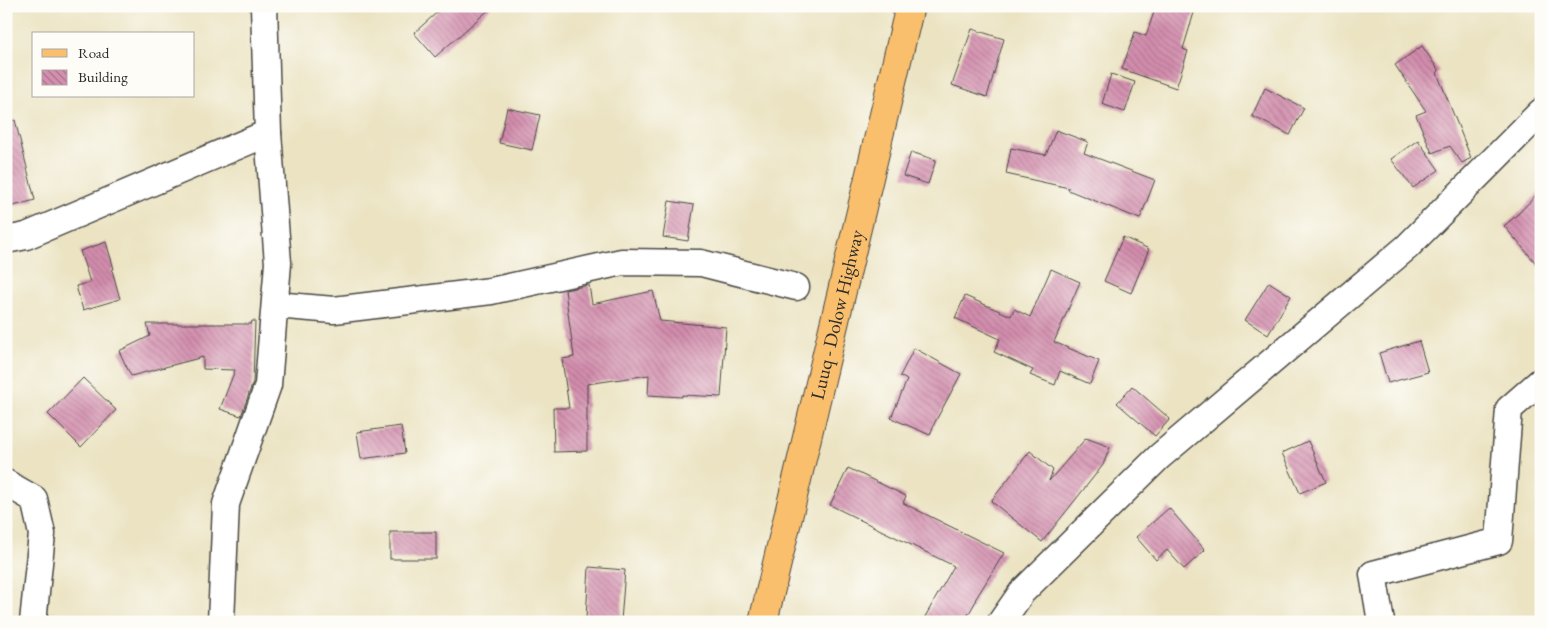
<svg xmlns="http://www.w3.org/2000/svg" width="1547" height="628" font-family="'EB Garamond',serif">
	<defs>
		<pattern id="building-back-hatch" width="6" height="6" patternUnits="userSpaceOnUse" patternTransform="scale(1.25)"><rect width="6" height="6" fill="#d38dad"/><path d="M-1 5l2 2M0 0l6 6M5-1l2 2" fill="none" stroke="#ab738d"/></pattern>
	</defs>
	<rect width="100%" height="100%" fill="#fdfcf7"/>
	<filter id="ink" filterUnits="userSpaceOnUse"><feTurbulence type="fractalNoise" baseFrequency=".02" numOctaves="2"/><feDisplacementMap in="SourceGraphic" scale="10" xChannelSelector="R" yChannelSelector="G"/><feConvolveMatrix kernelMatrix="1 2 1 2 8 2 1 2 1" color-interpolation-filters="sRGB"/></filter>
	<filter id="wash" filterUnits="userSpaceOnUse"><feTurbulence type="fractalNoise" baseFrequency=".0096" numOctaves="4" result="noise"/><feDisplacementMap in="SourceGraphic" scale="20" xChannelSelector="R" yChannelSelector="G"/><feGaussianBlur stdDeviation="1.12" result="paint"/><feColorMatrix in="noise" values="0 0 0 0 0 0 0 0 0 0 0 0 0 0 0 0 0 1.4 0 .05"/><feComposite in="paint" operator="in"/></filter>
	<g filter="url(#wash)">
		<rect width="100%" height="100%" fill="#ebe3c2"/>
		<g id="blocks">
			<g fill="url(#building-back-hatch)">
				<path d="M444 6H493L435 57 414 33Z"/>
				<path d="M1156 6H1196L1183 49 1188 51 1176 88 1122 69 1135 32 1146 36Z"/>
				<path d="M972 29 1004 39 987 97 952 85Z"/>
				<path d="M1422 46 1439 71 1437 73 1471 158 1462 163 1450 146 1432 153 1416 115 1426 111 1395 65Z"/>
				<path d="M1111 74 1135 82 1125 112 1102 104Z"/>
				<path d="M1265 88 1304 108 1290 135 1252 116Z"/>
				<path d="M507 108 540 115 532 150 499 143Z"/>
				<path d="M15 120 35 200 6 208V121Z"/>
				<path d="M1056 130 1088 142 1084 153 1155 180 1140 219 1068 190 1069 188 1006 174 1011 148 1046 155Z"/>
				<path d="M1418 140 1439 170 1413 188 1391 159Z"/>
				<path d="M911 152 936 160 928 184 903 176Z"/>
				<path d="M1541 190V269L1504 226 1518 214Z"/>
				<path d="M669 201 694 205 688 241 663 237Z"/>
				<path d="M1123 237 1149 249 1131 293 1104 281Z"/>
				<path d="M106 242 114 269 112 270 120 299 83 310 76 286 90 282 80 251Z"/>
				<path d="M1051 269 1080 282 1054 342 1099 361 1090 384 1060 371 1055 385 1030 375 1033 370 994 352 1000 339 955 318 965 296 1011 316 1014 309 1030 317Z"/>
				<path d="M1269 282 1291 296 1268 335 1245 320Z"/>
				<path d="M589 285 592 304 653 291 660 321 726 327 721 397 682 395V397L648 395 649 375 587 384V451L554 452 553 408H569L562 359 574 357 565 290Z"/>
				<path d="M252 321H255L253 382 241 416 220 409 235 370 203 369V357L131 376 119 351 150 336 147 324H251Z"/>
				<path d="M1419 341 1428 372 1388 383 1379 353Z"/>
				<path d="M914 348 961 374 935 422 930 435 891 418 907 380 900 376Z"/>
				<path d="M83 378 116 410 81 447 48 414Z"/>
				<path d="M1132 386 1170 419 1155 436 1117 403Z"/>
				<path d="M401 426 405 453 361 459 357 432Z"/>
				<path d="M1086 438 1110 447 1103 465 1042 542 991 501 1030 451 1053 470 1049 481Z"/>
				<path d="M1308 441 1326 482 1300 493 1282 453Z"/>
				<path d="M848 468 906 496 903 503 1004 553 975 600 976 601 964 622H922L954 566 830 505Z"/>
				<path d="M1169 508 1205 550 1184 569 1167 550 1156 560 1136 537Z"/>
				<rect x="390" y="532" width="46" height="27"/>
				<path d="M589 567 625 570 621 621 586 618Z"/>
			</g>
		</g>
	</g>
	<g filter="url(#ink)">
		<use href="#blocks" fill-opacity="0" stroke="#484742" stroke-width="1"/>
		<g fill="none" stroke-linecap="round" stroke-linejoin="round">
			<defs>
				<g id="street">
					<path d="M6 240 26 236 268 133"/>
					<path d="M275 305 334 310 491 291 622 262 701 263 796 287"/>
					<path d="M6 483 34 499 42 534 33 622"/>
					<path d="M221 622 226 504 268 385 278 263 268 133 264 6"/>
					<path d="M1001 622 1022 592 1159 457 1407 247 1541 112"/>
					<path d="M1381 622 1373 574 1499 541 1509 409 1541 381"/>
				</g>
				<g id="primary">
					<path id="s1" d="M763 622 910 6"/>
				</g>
			</defs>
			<use href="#street" stroke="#484742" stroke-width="29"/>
			<use href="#primary" stroke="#484742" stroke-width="30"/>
			<use href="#street" stroke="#fff" stroke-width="26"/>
			<use href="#primary" stroke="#f9bf6d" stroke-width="28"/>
		</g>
	</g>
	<g text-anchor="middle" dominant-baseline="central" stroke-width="4.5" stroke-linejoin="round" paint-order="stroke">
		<g font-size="19" fill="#2b2b2b" stroke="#fdfcf7">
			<text stroke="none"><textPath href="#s1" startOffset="316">Luuq - Dolow Highway</textPath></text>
		</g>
	</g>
	<rect width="1547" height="628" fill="none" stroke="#fdfcf7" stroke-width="25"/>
	<rect x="32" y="32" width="162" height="65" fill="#fdfcf7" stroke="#a9a8a5"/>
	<rect x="42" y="49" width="25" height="8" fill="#f9bf6d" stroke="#a9a8a5"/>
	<text x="78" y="58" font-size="15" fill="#2b2b2b">Road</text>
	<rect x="42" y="70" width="25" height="15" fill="url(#building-back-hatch)" stroke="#a9a8a5"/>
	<text x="78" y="82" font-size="15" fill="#2b2b2b">Building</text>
</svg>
